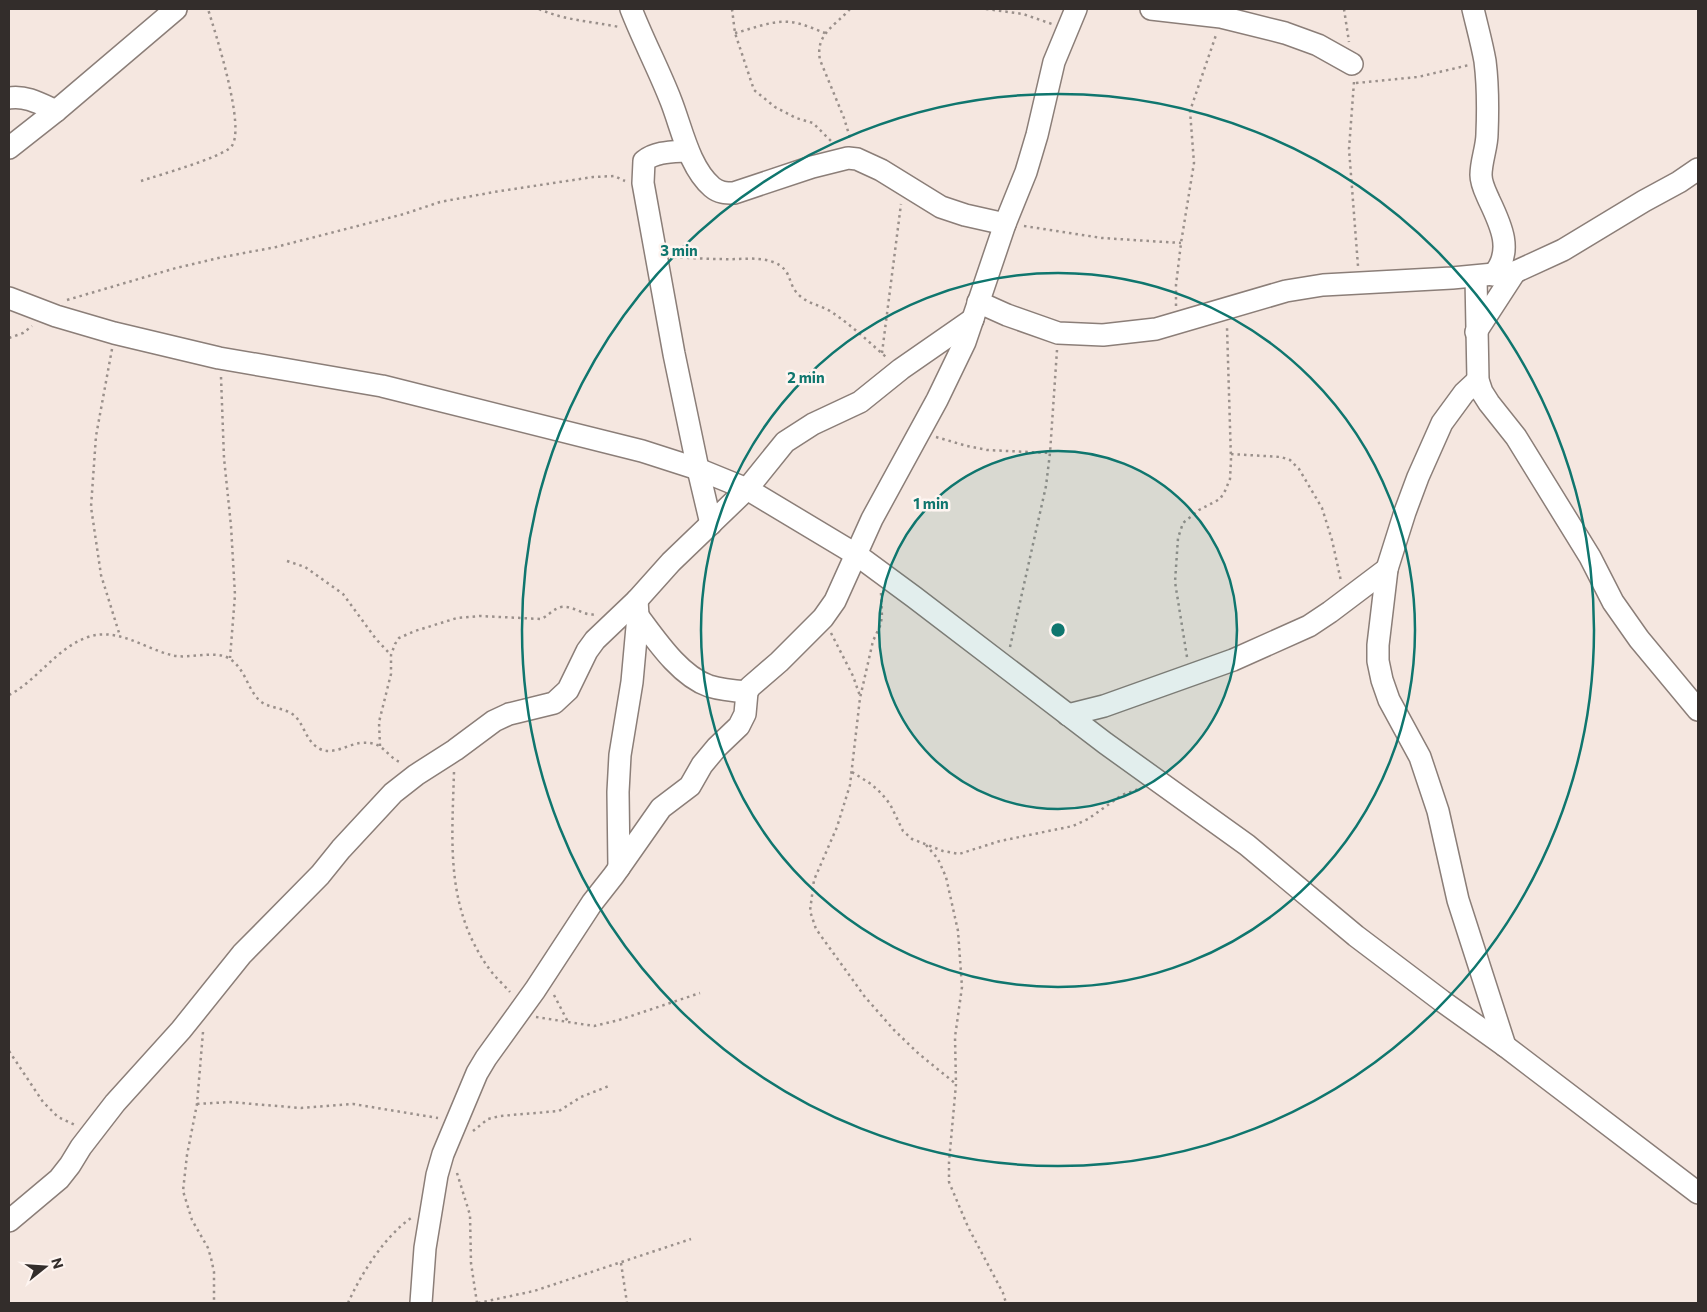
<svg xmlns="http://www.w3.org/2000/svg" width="1707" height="1312" font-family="Commissioner,sans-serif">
	<rect width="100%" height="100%" fill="#f5e7e0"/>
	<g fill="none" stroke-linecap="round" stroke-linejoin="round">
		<defs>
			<g id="minor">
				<path d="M631 9C643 40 659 70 671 101 682 129 689 167 712 187 719 193 726 193 734 193L812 167 848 158 857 159 881 170 941 207 965 215 1005 224"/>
				<path d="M1151 9 1221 17 1285 33 1318 45 1352 64"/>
				<path d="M1473 9C1477 26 1482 44 1485 61 1488 85 1488 110 1487 134 1487 147 1481 161 1481 175 1481 184 1486 193 1489 200 1501 225 1514 252 1493 275"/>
				<path d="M9 98C26 95 41 104 56 111"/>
				<path d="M9 148 56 111 176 9"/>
				<path d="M688 151C673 152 656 151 644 161L643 183 674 354 698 469 711 524"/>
				<path d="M1476 277 1478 380 1482 392 1489 403 1516 437 1590 557 1613 602 1639 639 1698 710"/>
				<path d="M9 298 56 316 114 333 219 358 382 386 642 451 698 469 747 489 857 555 914 597 1105 743 1247 845 1356 936 1442 1001 1505 1046 1698 1193"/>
				<path d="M978 302 1007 315 1058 333 1103 335 1156 329 1286 291 1323 285 1452 278 1515 272 1563 250 1644 201 1679 182 1698 169"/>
				<path d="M1476 332 1515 272"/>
				<path d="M1478 380 1464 393 1442 423 1418 477 1405 512 1387 569 1378 645V661L1382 680 1389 700 1420 757 1438 811 1458 900 1505 1046"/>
				<path d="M638 616C656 640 680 676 709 686 722 690 734 691 747 692"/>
				<path d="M1068 715 1104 706 1233 660 1309 626 1330 612 1387 569"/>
				<path d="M619 868 618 792 620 755 632 682 638 616 637 600"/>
				<path d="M9 1221 59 1179 70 1165 81 1147 115 1103 181 1030 242 954 320 875 341 849 393 793 416 775 455 750 494 721 509 714 554 703 568 690 587 651 595 640 637 600 671 562 747 489 785 442 813 424 860 402 901 369 973 319"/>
				<path d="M421 1303 425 1248 437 1175 443 1154 477 1073 486 1058 535 990 592 903 614 875 661 808 690 786 702 765 717 747 739 726 745 714 747 692 750 687 779 662 823 618 835 601 872 519 937 400 965 342 1005 224 1026 172 1037 135 1054 62 1076 9"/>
			</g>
		</defs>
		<use href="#minor" stroke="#8b7e78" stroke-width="24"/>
		<g stroke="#9a908b" stroke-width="2.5" stroke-dasharray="2.5 4" stroke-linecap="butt">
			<path d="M539 9C567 21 590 21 619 27"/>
			<path d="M732 9 735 33 754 90 775 107 796 118 813 123 833 143"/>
			<path d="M850 9C835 26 815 34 820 60L844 118 851 141"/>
			<path d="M986 9 1023 14 1052 24"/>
			<path d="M1344 9 1349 42"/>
			<path d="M735 33C752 29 772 20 790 22 802 23 814 29 825 33"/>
			<path d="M1354 82 1349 149 1358 266"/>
			<path d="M1356 83 1418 77 1469 65"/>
			<path d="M141 181C159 175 220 158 231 147 247 130 215 32 208 9"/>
			<path d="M1024 226 1102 238 1181 243"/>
			<path d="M674 257C690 258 707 259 723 259 740 260 757 256 773 262 794 270 786 284 800 296 809 304 820 305 830 311 850 324 868 341 886 357"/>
			<path d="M67 300 176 268 223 257 276 247 404 214 440 202 494 192 593 177 614 176 625 181"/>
			<path d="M1176 306V285L1181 243 1194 163 1190 111 1216 35"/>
			<path d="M9 338 23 333 32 326"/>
			<path d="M112 349 96 436 91 507 101 575 120 636"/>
			<path d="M882 353 901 204"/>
			<path d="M221 377 224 458 231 526 235 595 230 658"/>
			<path d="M936 437 967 446 987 450 1050 453"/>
			<path d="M1231 454 1281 457 1290 460 1299 469 1322 508 1332 540 1341 581"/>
			<path d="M287 561 305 567 343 594 376 639 391 655"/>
			<path d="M881 593 882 617 880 626 873 641 860 698 850 785 837 827 814 880 810 911 816 929 865 997 894 1030 919 1054 956 1084"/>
			<path d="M831 633 853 676 860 696"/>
			<path d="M1010 647 1046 486 1050 453 1057 350"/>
			<path d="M1187 657 1175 582 1178 538 1183 523 1199 510 1220 499 1225 491 1230 479 1231 460 1227 327"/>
			<path d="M9 695C38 680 56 648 88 637 117 627 144 648 171 655 188 660 216 649 230 659 245 669 247 687 258 699 267 709 285 707 295 716 305 726 306 742 320 749 333 755 347 745 360 743 385 740 385 757 402 763"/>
			<path d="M380 746 379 722 391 674V655L395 644 399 638 415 631 457 618 480 616 541 619C548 616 553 609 561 607 574 605 584 617 596 614"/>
			<path d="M454 772C452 843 445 908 490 970 496 978 504 985 510 992"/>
			<path d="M852 772 871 784 881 793 890 804 903 831 912 839 943 851 959 854 1000 841 1073 826 1088 819 1122 795 1139 789"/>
			<path d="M926 845 938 859 946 877 958 931 962 987 955 1037 956 1084 949 1162V1182L968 1227 1003 1293 1006 1303"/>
			<path d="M554 995 568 1022"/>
			<path d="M536 1017 594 1026 619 1020 700 993"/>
			<path d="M203 1032 197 1104 187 1155 183 1191 192 1220 208 1248 211 1258 214 1272V1303"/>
			<path d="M9 1051 43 1102 58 1117 77 1126"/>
			<path d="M197 1104 229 1102 301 1108 353 1104 438 1118"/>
			<path d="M473 1131 488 1119 500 1116 559 1111 581 1097 609 1086"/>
			<path d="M457 1173 470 1215 471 1263 477 1303"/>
			<path d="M621 1263 627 1303"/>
			<path d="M348 1303C361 1274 384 1237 411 1218"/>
			<path d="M478 1303 534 1291 691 1239"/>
		</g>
		<use href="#minor" stroke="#fff" stroke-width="21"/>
	</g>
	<circle cx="1058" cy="630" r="179" fill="#0f766e" fill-opacity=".12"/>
	<g fill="none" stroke="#0f766e" stroke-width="2.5">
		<circle cx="1058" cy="630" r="179"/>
		<circle cx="1058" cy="630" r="357"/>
		<circle cx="1058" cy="630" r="536"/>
	</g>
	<circle cx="1058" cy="630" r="8" fill="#0f766e" stroke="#fef5f1" stroke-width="2.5"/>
	<g font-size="15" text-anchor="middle" font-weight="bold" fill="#0f766e" stroke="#fef5f1" stroke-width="5" stroke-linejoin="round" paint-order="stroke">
		<text x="679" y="256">3 min</text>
		<text x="806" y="383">2 min</text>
		<text x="931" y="509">1 min</text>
	</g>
	<rect width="1707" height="1312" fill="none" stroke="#332d2b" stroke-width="20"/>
	<g transform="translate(45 1267) rotate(73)" stroke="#fef5f1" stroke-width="4" paint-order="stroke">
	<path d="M0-4L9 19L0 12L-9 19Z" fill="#332d2b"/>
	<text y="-8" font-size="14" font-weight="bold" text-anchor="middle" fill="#332d2b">N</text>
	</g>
</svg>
